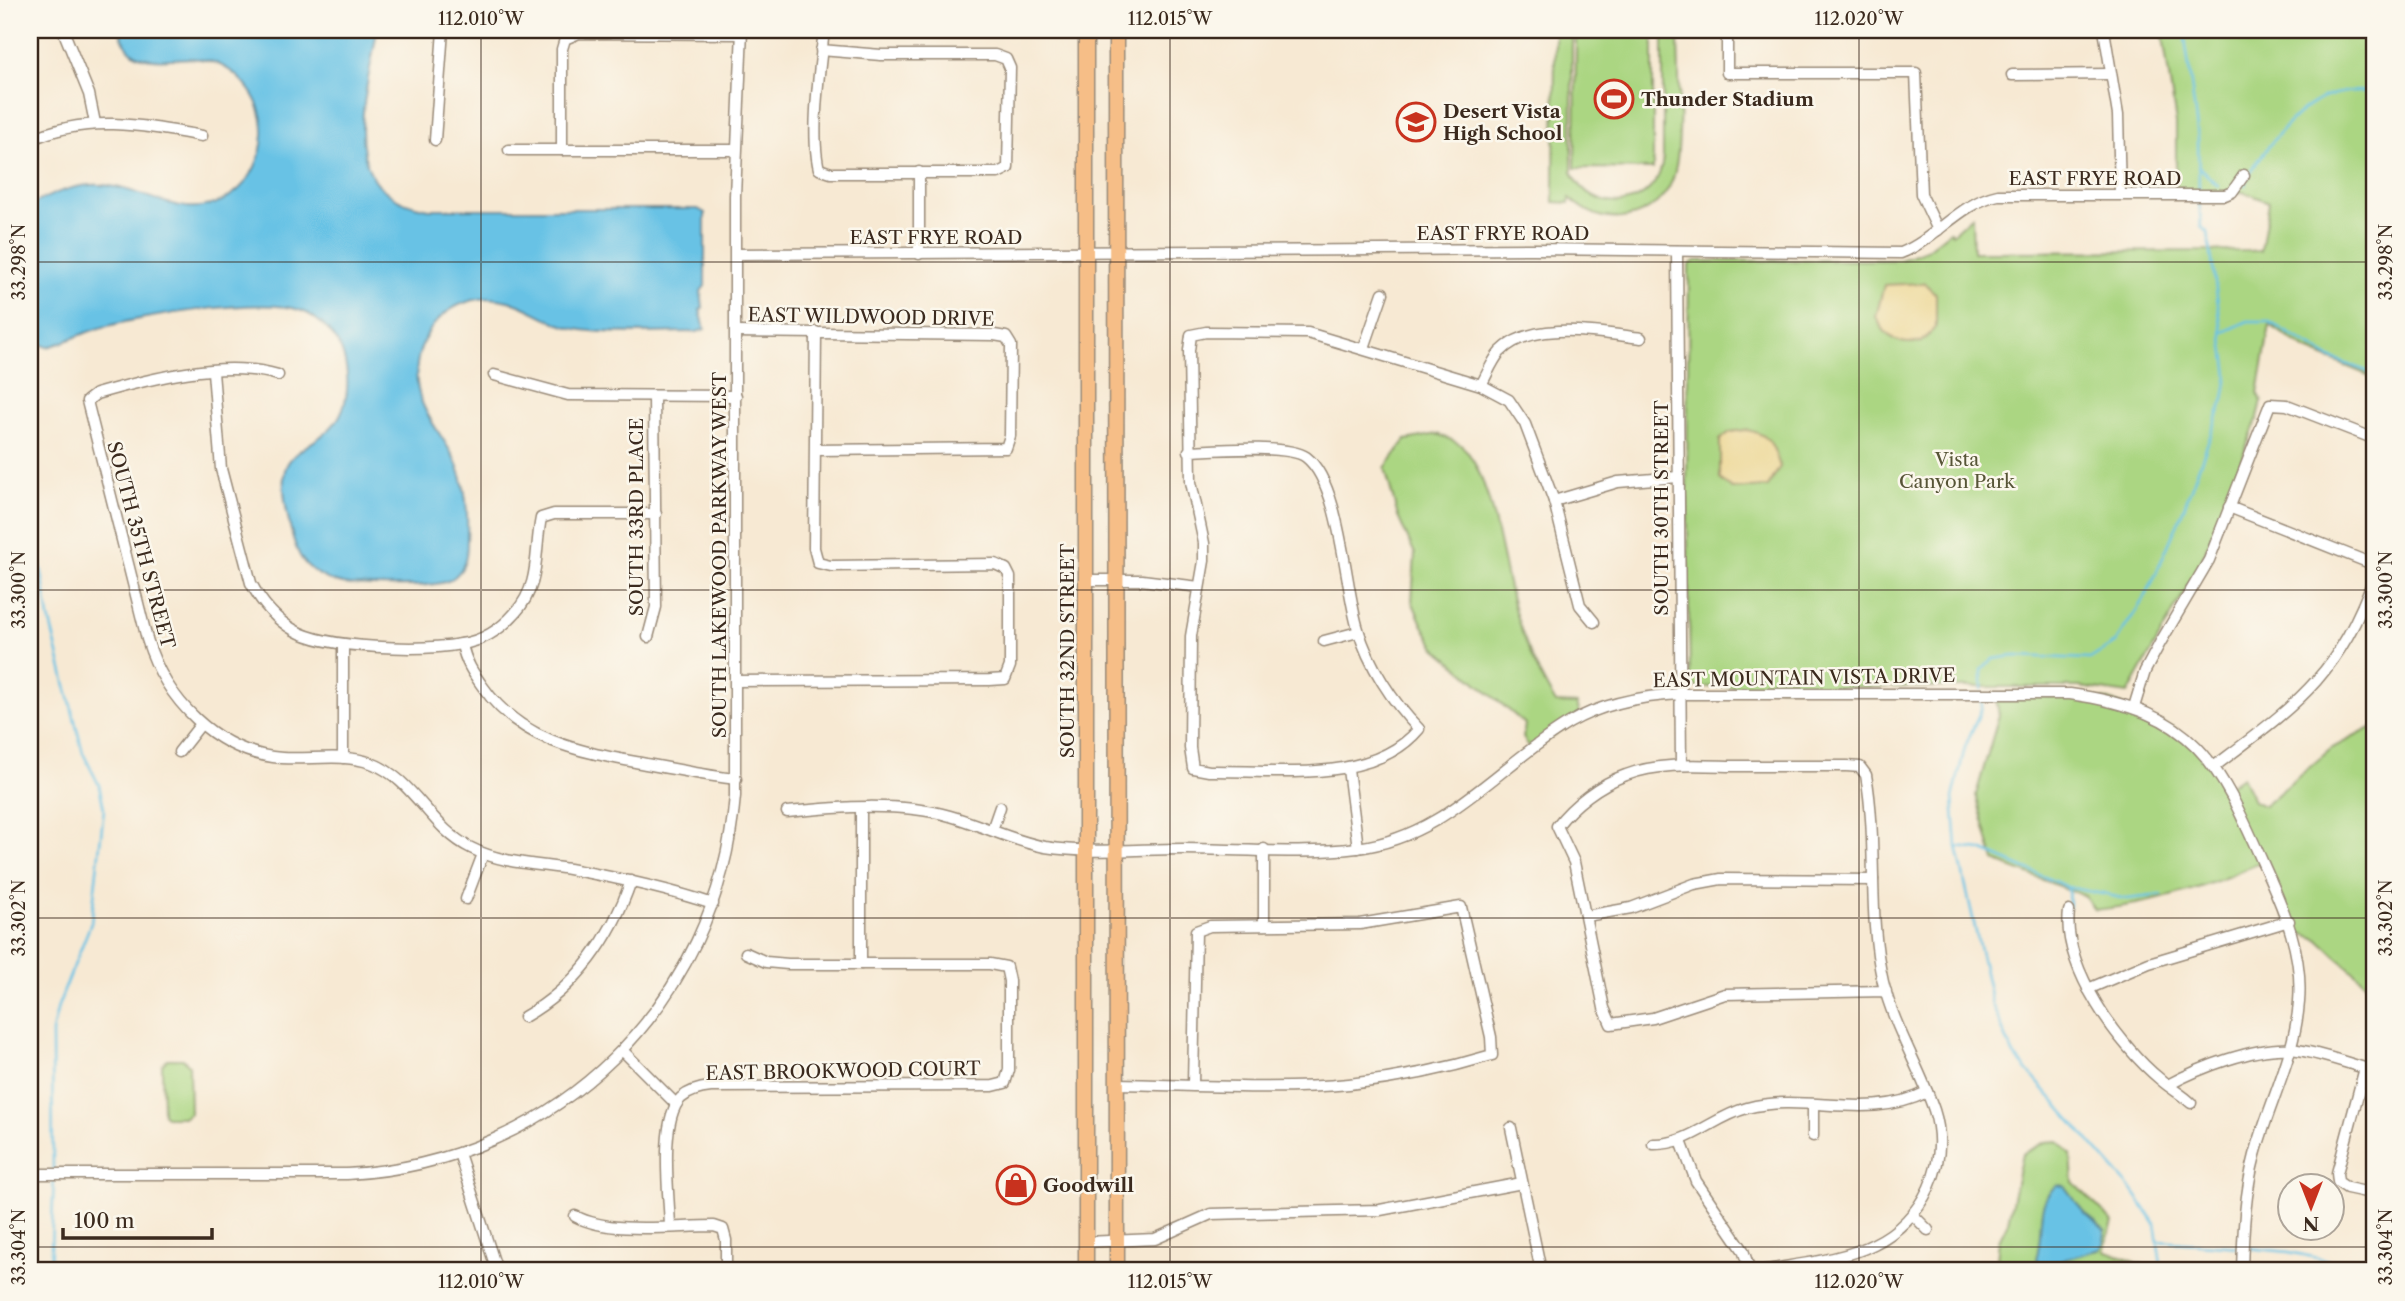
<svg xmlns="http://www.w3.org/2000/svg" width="2405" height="1301" font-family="'Libre Caslon Text',serif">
	<rect width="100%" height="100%" fill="#fbf7ec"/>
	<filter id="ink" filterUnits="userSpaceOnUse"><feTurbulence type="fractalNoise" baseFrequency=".0143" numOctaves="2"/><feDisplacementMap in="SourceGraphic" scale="14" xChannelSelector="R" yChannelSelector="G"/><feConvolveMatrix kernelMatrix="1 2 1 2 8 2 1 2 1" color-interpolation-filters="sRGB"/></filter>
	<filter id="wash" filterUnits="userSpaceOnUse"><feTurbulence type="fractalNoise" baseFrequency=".00686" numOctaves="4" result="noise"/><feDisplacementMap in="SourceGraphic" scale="28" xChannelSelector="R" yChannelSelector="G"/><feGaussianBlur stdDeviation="1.57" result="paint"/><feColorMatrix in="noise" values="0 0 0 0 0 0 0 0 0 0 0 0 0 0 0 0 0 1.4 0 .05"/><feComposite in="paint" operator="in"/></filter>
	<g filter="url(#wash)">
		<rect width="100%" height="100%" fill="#f7e9d3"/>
		<g fill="#abd682" stroke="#738050" stroke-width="2">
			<path d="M1555 30H1572V172C1593 219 1658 210 1663 158V30H1678C1678 66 1684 151 1672 181 1665 199 1648 213 1628 217 1605 222 1587 213 1570 198L1569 203 1554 202Z"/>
			<path d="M1576 30H1653V169L1575 168Z"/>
			<path d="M2162 30H2375V378L2307 350 2270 325 2258 393 2262 401 2258 417 2202 560 2128 694 2080 687H1697L1690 684 1687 478 1689 265 1695 261 1900 260 1926 250 1950 231 1952 234 1972 216 1973 252 2261 251 2269 202 2244 192 2176 195V123Z"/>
			<path d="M1437 434C1446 438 1459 441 1465 449 1490 478 1500 550 1509 588 1518 629 1534 667 1556 703L1577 704 1581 717 1532 750 1523 738 1525 724 1436 648 1422 624 1412 601 1415 554 1398 517 1385 468 1406 440Z"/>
			<path d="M1995 694 2109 700 2177 730 2229 786 2242 777 2254 801 2264 806 2332 748 2375 726V992L2318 939 2291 929 2262 861C2211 887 2151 905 2094 910L2085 896 1994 861 1976 795 1999 715Z"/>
			<path d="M167 1059H183L189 1065 190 1113 185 1117H166L163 1113 162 1065Z"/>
			<path d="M2058 1141 2071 1154 2073 1182 2113 1222 2104 1251 2149 1267 2125 1271H1996L1999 1240 2008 1222 2022 1154 2045 1142Z"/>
		</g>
		<g fill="#eeda9e" stroke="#94825e" stroke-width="2">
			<path d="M1924 283 1936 294V327L1921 342C1898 346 1886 338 1876 317L1884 285Z"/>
			<path d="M1744 430C1770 432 1773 445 1780 467L1768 487 1732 489 1720 479V440L1730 432Z"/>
		</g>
		<g fill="#67c2e5" stroke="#517682" stroke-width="2">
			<path d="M119 30H377C367 97 330 194 430 209H698L705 213V286L701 291 703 308 700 310 705 329 697 332C660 332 620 335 582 330 543 325 516 290 474 300 428 310 404 362 423 405 431 424 446 441 455 460 467 485 468 514 467 541 467 557 465 571 450 580 433 589 370 586 349 585 332 583 315 575 304 562 292 548 280 489 285 470 292 443 335 443 345 402 350 382 347 357 336 340 329 329 315 316 302 311 264 296 142 316 100 328 82 333 65 343 47 347L30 340V205C49 196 69 186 90 185 141 181 184 230 233 194 252 180 262 157 263 134 264 98 236 64 200 59 180 56 156 64 137 55 127 50 123 39 119 30Z"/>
			<path d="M2057 1185 2064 1186 2083 1211 2105 1230 2104 1243 2100 1249 2042 1266 2036 1258C2045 1233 2033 1204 2057 1185Z"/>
		</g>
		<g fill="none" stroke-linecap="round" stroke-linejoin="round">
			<g stroke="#67c2e5" stroke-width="2.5">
				<path d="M2184 30 2198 137 2199 191"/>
				<path d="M2198 166 2218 186"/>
				<path d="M2245 185C2250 171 2259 159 2268 147 2296 111 2325 84 2375 93"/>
				<path d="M2224 332 2248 321H2268L2330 358 2375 374"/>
				<path d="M30 499 49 618 83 753 99 785 104 809 91 923 58 1006 52 1032 53 1170"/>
				<path d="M1982 689V670L1993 659 2015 656 2090 659 2115 643 2147 594 2180 518 2224 399 2228 375 2208 232 2201 227 2199 197"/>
				<path d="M1982 696V707L1965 747 1953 798 1957 847 1992 1004 2013 1054 2133 1191 2155 1224 2162 1271"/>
				<path d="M1957 847 1981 850 2068 887 2069 908"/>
				<path d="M2068 887 2127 899 2162 895"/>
				<path d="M2158 1241 2241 1247"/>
				<path d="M2248 1248 2289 1252 2375 1270"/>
				<path d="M50 1271 54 1177"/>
			</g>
		</g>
	</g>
	<g filter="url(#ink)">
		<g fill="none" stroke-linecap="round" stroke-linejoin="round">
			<defs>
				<g id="minor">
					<path d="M63 30 89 94 95 123"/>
					<path d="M1727 30V73H1916L1921 194 1938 230"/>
					<path d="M2104 30 2118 115 2120 194"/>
					<path d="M821 50 881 55H995L1006 59 1010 68 1008 168 998 173H831L819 169C810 133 820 67 824 30"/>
					<path d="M2012 75 2111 74"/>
					<path d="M30 140C87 114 142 125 202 136"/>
					<path d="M435 140 443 30"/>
					<path d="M509 150H736"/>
					<path d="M562 150V49L565 39 579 33 742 34"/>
					<path d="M919 172V254"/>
					<path d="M1677 251 1681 765"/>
					<path d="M736 254 1533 249 1901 253C1937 238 1960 203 1998 195H2225L2232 192 2244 175"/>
					<path d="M736 332 994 335 1006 337 1011 345 1010 436 1006 448 816 450"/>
					<path d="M1364 348 1383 293"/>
					<path d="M213 372 221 469 251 583C261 602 275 619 294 630 326 649 423 651 461 644 482 641 501 629 515 613 541 585 534 552 541 518L554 514H656"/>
					<path d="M278 375C224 359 148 379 96 394L87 401 147 639C165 699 216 753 282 758 311 760 343 753 371 763 414 779 430 828 471 848 500 863 537 864 569 869 618 878 665 888 713 904"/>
					<path d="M494 375 568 395 736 396"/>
					<path d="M1481 385C1487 375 1492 361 1500 352 1532 319 1600 333 1641 338"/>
					<path d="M1189 451C1213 450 1289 444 1306 457 1341 484 1345 589 1358 629 1368 664 1393 703 1419 729 1372 785 1276 770 1209 771L1193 768 1190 748 1191 636 1204 561V543L1191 482 1189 350 1191 335 1206 332 1308 333 1481 385 1509 400 1525 424 1554 501 1580 605 1594 622"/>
					<path d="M1554 501 1618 482 1678 477"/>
					<path d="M2229 507 2375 565"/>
					<path d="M1086 580H1142L1199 587"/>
					<path d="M648 637 656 607 654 396"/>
					<path d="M1324 641 1358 632"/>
					<path d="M462 644C465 661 473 673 483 687 522 743 583 752 646 764 676 769 706 776 736 779"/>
					<path d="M343 646V758"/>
					<path d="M736 681 990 680 1005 679 1010 666V577L1006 569 995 564 831 566 818 563 814 548 816 332"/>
					<path d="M2134 707 2145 671 2160 643 2209 560 2270 404 2287 405 2375 439"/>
					<path d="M179 752 201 724"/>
					<path d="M2215 766C2298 703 2338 677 2375 575"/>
					<path d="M1348 769 1358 848"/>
					<path d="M787 812C838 807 900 802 950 816 982 825 1012 841 1045 847 1090 854 1138 849 1183 849 1240 849 1301 855 1357 848 1446 837 1497 766 1569 723 1603 703 1641 696 1680 694H2070C2198 712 2218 762 2266 870 2285 912 2303 954 2299 1002 2295 1056 2269 1103 2255 1155 2245 1192 2243 1233 2242 1271"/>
					<path d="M992 830 1000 807"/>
					<path d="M1264 849V925"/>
					<path d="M466 899 483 854"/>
					<path d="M2069 911C2062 967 2119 1046 2161 1080 2171 1089 2182 1094 2191 1103"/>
					<path d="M1586 916 1631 908 1694 884 1721 879 1873 880"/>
					<path d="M861 964V809"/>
					<path d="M2088 989 2149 963 2289 921"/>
					<path d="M524 1017C577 987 612 937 631 881"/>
					<path d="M623 1051 676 1104"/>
					<path d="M2365 1068 2337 1173 2338 1182 2347 1188 2375 1194"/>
					<path d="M1117 1084C1191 1085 1277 1091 1349 1084 1396 1079 1446 1069 1492 1055L1491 1037 1461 907 1360 924 1210 926 1196 931 1193 1085"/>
					<path d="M2168 1085C2199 1068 2255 1046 2291 1049 2319 1052 2348 1064 2375 1071"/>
					<path d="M1511 1128 1541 1271"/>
					<path d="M1813 1136V1105"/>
					<path d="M1681 1141 1696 1181 1743 1250 1750 1271"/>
					<path d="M1653 1144C1690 1145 1713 1117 1747 1108 1805 1092 1868 1122 1927 1092"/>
					<path d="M459 1153 497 1271"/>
					<path d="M30 1174H347C556 1163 718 1004 735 796V196L742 30"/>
					<path d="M1913 1215 1928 1230"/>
					<path d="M575 1216C610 1235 674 1226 714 1226L723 1229 726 1240V1271"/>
					<path d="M670 1226C669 1195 659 1120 681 1098 689 1091 701 1088 711 1087L993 1086 1005 1083 1009 1070V981L1006 967 990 964H788L766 962 746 953"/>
					<path d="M1086 1242 1155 1239 1211 1214 1380 1210 1522 1183"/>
					<path d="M1760 1271C1797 1264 1841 1261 1874 1244 1923 1220 1951 1163 1934 1110 1919 1066 1894 1027 1883 982 1867 914 1878 843 1866 775L1860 767 1847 766C1807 766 1768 766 1728 766 1694 765 1658 763 1626 775 1600 784 1573 805 1557 826L1574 862 1604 1008 1611 1024 1653 1018 1725 994 1886 991"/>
				</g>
				<g id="major">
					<path d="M1086 30V1271"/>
					<path d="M1116 30 1117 1271"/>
				</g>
			</defs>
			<use href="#minor" stroke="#998a78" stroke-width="13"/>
			<use href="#major" stroke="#998a78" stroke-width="17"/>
			<use href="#minor" stroke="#fff" stroke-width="10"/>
			<use href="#major" stroke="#f6be87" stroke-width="14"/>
		</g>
	</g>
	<path fill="none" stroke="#3b2a1e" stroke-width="2" stroke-opacity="0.45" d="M481 30V1271M1170 30V1271M1859 30V1271M30 262H2375M30 590H2375M30 918H2375M30 1247H2375"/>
	<defs>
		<symbol id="stadium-ring" viewBox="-11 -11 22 22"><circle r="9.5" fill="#fbf7ec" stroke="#c8321e" stroke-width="1.5"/><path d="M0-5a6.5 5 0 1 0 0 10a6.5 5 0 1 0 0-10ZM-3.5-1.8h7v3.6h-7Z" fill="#c8321e"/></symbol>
		<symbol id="school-ring" viewBox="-11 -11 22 22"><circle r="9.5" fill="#fbf7ec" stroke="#c8321e" stroke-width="1.5"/><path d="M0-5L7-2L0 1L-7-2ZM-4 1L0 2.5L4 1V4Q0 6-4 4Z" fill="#c8321e"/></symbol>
		<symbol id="shop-ring" viewBox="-11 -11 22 22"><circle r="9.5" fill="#fbf7ec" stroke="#c8321e" stroke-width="1.5"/><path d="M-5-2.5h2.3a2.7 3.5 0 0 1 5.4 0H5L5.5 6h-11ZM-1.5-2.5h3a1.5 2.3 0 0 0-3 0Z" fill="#c8321e"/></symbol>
	</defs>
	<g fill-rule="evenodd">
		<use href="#stadium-ring" x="1592" y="77" width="44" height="44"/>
		<use href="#school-ring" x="1394" y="100" width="44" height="44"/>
		<use href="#shop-ring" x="994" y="1163" width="44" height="44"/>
	</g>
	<g text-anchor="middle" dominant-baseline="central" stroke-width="5" stroke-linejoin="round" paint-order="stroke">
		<g font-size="19" font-weight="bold" fill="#3b2a1e" stroke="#fbf7ec" text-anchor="start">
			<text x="1641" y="99">Thunder Stadium</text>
			<text x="1443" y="111">Desert Vista<tspan x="1443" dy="22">High School</tspan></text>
			<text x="1043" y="1185">Goodwill</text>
		</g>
		<g font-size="19" fill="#3b2a1e" stroke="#fbf7ec">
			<text x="2095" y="178">EAST FRYE ROAD</text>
			<text x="1503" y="233">EAST FRYE ROAD</text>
			<text x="936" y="237">EAST FRYE ROAD</text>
			<text transform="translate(871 317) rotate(1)">EAST WILDWOOD DRIVE</text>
			<text transform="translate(1661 508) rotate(-90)">SOUTH 30TH STREET</text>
			<text transform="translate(636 517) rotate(-90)">SOUTH 33RD PLACE</text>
			<text transform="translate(141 545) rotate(75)">SOUTH 35TH STREET</text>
			<text transform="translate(719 555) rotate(-90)">SOUTH LAKEWOOD PARKWAY WEST</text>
			<text transform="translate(1067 651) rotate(-90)">SOUTH 32ND STREET</text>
			<text transform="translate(1804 678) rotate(-1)">EAST MOUNTAIN VISTA DRIVE</text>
			<text transform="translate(843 1071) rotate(-1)">EAST BROOKWOOD COURT</text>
		</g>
		<g font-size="19" fill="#575537" stroke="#fbf7ec">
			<text x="1957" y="459">Vista<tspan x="1957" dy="22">Canyon Park</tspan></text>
		</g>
	</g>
	<rect width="2405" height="1301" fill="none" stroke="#fbf7ec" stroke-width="77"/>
	<g transform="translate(2311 1207) rotate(180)"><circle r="33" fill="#fbf7ec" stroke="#aea59a" stroke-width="2"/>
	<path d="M0-5L12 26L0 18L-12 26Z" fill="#c8321e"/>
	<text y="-10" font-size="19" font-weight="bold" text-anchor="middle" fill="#3b2a1e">N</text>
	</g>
	<path d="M63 1228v10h149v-10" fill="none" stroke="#3b2a1e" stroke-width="3.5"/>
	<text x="74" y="1228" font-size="21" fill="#3b2a1e" stroke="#fbf7ec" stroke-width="5" paint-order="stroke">100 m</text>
	<rect x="38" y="38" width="2328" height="1224" fill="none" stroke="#3b2a1e" stroke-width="2.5"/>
	<g font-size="18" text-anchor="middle" fill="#3b2a1e">
		<text x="481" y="25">112.010°W</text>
		<text x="1170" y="25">112.015°W</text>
		<text x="1859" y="25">112.020°W</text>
		<text transform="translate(2386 262) rotate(-90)" y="6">33.298°N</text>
		<text transform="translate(19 262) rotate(-90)" y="6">33.298°N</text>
		<text transform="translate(2386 590) rotate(-90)" y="6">33.300°N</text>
		<text transform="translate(19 590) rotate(-90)" y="6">33.300°N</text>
		<text transform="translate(2386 918) rotate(-90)" y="6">33.302°N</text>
		<text transform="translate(19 918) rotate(-90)" y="6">33.302°N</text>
		<text transform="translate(2386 1247) rotate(-90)" y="6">33.304°N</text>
		<text transform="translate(19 1247) rotate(-90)" y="6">33.304°N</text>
		<text x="481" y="1288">112.010°W</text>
		<text x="1170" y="1288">112.015°W</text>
		<text x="1859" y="1288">112.020°W</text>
	</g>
</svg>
